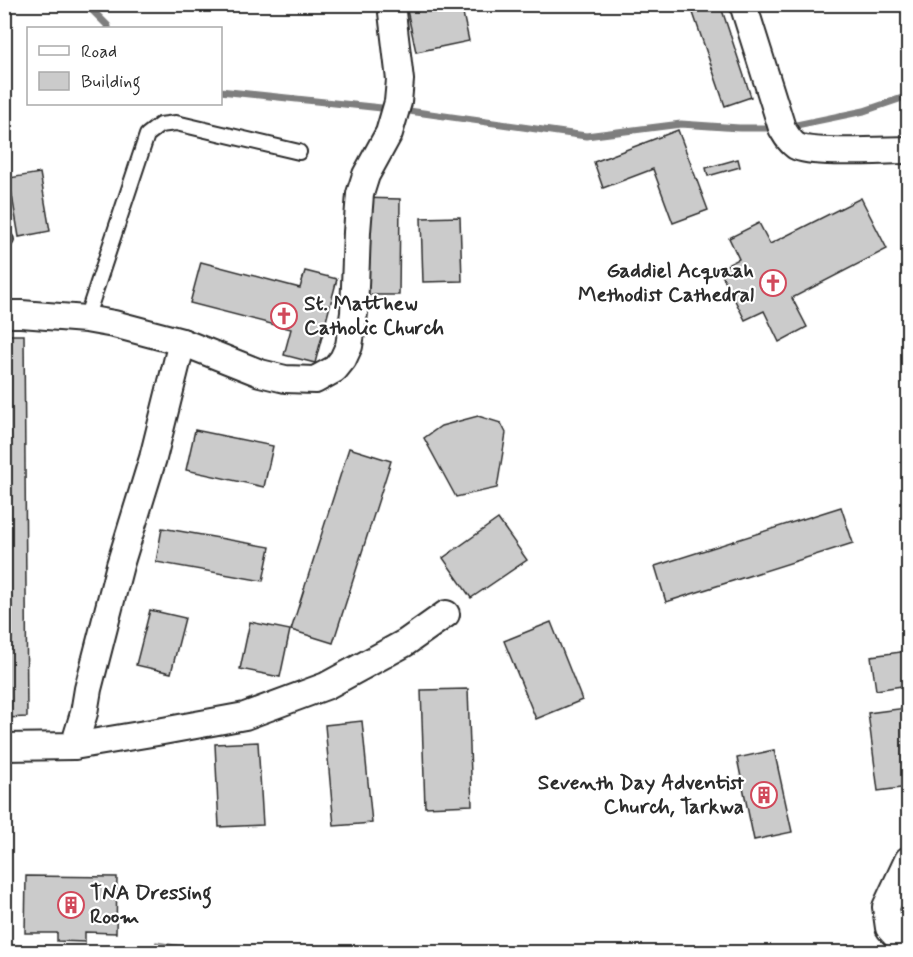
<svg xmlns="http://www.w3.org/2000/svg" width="913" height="957" font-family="Mynerve,sans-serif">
	<rect width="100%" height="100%" fill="#fff"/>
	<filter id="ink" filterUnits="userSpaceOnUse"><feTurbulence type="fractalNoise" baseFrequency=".0167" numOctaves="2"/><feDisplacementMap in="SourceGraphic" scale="12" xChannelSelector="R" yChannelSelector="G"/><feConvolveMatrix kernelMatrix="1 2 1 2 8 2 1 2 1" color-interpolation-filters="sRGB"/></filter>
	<g filter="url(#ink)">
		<path fill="#e0e0e0" stroke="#868686" stroke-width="1.5" d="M156 942 216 952H154Z"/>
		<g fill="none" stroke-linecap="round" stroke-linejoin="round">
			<g stroke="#7e7e7e" stroke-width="7">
				<path d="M86 4 108 26V28"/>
				<path d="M220 91 391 109"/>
				<path d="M402 110 586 136 681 124 739 128H782L864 111 908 96"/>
			</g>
		</g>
		<g fill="#cbcbcb" stroke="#2b2b2b" stroke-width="1.5">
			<path d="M431 4H461L469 41 416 52 407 10Z"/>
			<path d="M690 4H720L751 97 725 106Z"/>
			<path d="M678 130 708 210 673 223 653 169 603 188 594 162Z"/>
			<path d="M738 159 740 167 708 176 706 168Z"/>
			<path d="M40 173 50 231 19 237 9 178Z"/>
			<path d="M361 198 400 199 399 295H360Z"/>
			<path d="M861 198 887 249 792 298 807 327 779 342 764 311 745 320 719 269 739 259 729 238 759 223 770 244Z"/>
			<path d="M460 217 462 281 423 282 421 218Z"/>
			<path d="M201 262 300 288 305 271 337 279 315 363 284 355 291 329 190 303Z"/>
			<path d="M4 335H24L27 717 4 718Z"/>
			<path d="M478 416 501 423 506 433 497 488 456 497 424 438 441 426Z"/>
			<path d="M195 430 273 446 264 487 186 470Z"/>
			<path d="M349 448 391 461 333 643 291 630Z"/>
			<path d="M841 507 853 543 666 602 655 566Z"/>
			<path d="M498 519 527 560 471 598 443 558Z"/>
			<path d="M162 528 270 547 263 581 156 562Z"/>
			<path d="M150 610 185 618 171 673 136 665Z"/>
			<path d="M250 622 290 630 280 677 240 669Z"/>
			<path d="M551 622 582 700 536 719 504 641Z"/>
			<path d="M908 651V685L876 690 871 656Z"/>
			<path d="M468 689 472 805 425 807 421 690Z"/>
			<path d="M906 708 908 730V787L878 791 868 713Z"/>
			<path d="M362 721 372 823 334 826 325 725Z"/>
			<path d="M258 742 263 825 219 827 215 744Z"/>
			<path d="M774 750 792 832 754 840 737 758Z"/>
			<path d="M26 876 117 877 116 933 85 932V942L57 941V933H25Z"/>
		</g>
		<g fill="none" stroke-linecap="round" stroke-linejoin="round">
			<defs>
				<g id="service">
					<path d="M4 240H6"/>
					<path d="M86 319 147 135 160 125 176 123 299 152"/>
				</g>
				<g id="minor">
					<path d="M743 4 782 128C786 135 789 141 796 146 813 155 886 150 908 150"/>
					<path d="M4 314H21L86 319 114 324 182 342 260 373 285 379 315 380 335 369 343 359 349 346 354 313 357 232 360 194 366 175 389 133 398 102 400 80 391 4"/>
					<path d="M74 746 163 731 245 716 326 686 405 643 446 614"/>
					<path d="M4 747 74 746 84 713 88 689 120 565 153 458 182 342"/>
					<path d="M908 860 886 907 889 928 908 949"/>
				</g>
			</defs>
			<use href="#service" stroke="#2b2b2b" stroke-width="18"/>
			<use href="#minor" stroke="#2b2b2b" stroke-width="30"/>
			<use href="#service" stroke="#fff" stroke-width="14"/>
			<use href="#minor" stroke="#fff" stroke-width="26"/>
		</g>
	</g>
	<defs>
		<symbol id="church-ring" viewBox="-11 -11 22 22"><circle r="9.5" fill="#fff" stroke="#d1495b" stroke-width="1.5"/><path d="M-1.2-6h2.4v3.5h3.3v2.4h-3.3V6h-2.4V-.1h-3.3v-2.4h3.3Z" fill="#d1495b"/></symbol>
		<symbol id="building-ring" viewBox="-11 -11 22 22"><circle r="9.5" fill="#fff" stroke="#d1495b" stroke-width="1.5"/><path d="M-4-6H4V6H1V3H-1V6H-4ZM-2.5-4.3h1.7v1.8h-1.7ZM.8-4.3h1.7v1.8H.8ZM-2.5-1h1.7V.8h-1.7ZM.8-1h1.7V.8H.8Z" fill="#d1495b"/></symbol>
	</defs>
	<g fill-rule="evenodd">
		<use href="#church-ring" x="758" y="268" width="30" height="30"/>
		<use href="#church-ring" x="269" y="301" width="30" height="30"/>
		<use href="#building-ring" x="749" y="780" width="30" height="30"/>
		<use href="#building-ring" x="56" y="890" width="30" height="30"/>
	</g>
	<g text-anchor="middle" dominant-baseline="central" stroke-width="4.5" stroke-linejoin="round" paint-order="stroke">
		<g font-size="21" font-weight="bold" fill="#2b2b2b" stroke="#fff" text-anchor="end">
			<text x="754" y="271">Gaddiel Acquaah<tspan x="754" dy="24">Methodist Cathedral</tspan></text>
			<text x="304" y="304" text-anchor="start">St. Matthew<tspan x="304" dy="24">Catholic Church</tspan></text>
			<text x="744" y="783">Seventh Day Adventist<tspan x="744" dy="24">Church, Tarkwa</tspan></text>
			<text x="90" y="893" text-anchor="start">TNA Dressing<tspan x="90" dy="24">Room</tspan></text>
		</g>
	</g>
	<rect width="913" height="957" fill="none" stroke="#fff" stroke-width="24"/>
	<rect x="12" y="12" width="889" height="933" fill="none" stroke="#2b2b2b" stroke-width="2" filter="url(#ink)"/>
	<rect x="27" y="27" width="195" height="78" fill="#ffffff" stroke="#aaaaaa" stroke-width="1.5"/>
	<rect x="39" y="46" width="30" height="9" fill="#ffffff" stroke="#aaaaaa" stroke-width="1.5"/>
	<text x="81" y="57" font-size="18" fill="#2b2b2b">Road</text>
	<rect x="39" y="72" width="30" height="18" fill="#cbcbcb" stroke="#aaaaaa" stroke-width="1.5"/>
	<text x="81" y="87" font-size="18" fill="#2b2b2b">Building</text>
</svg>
